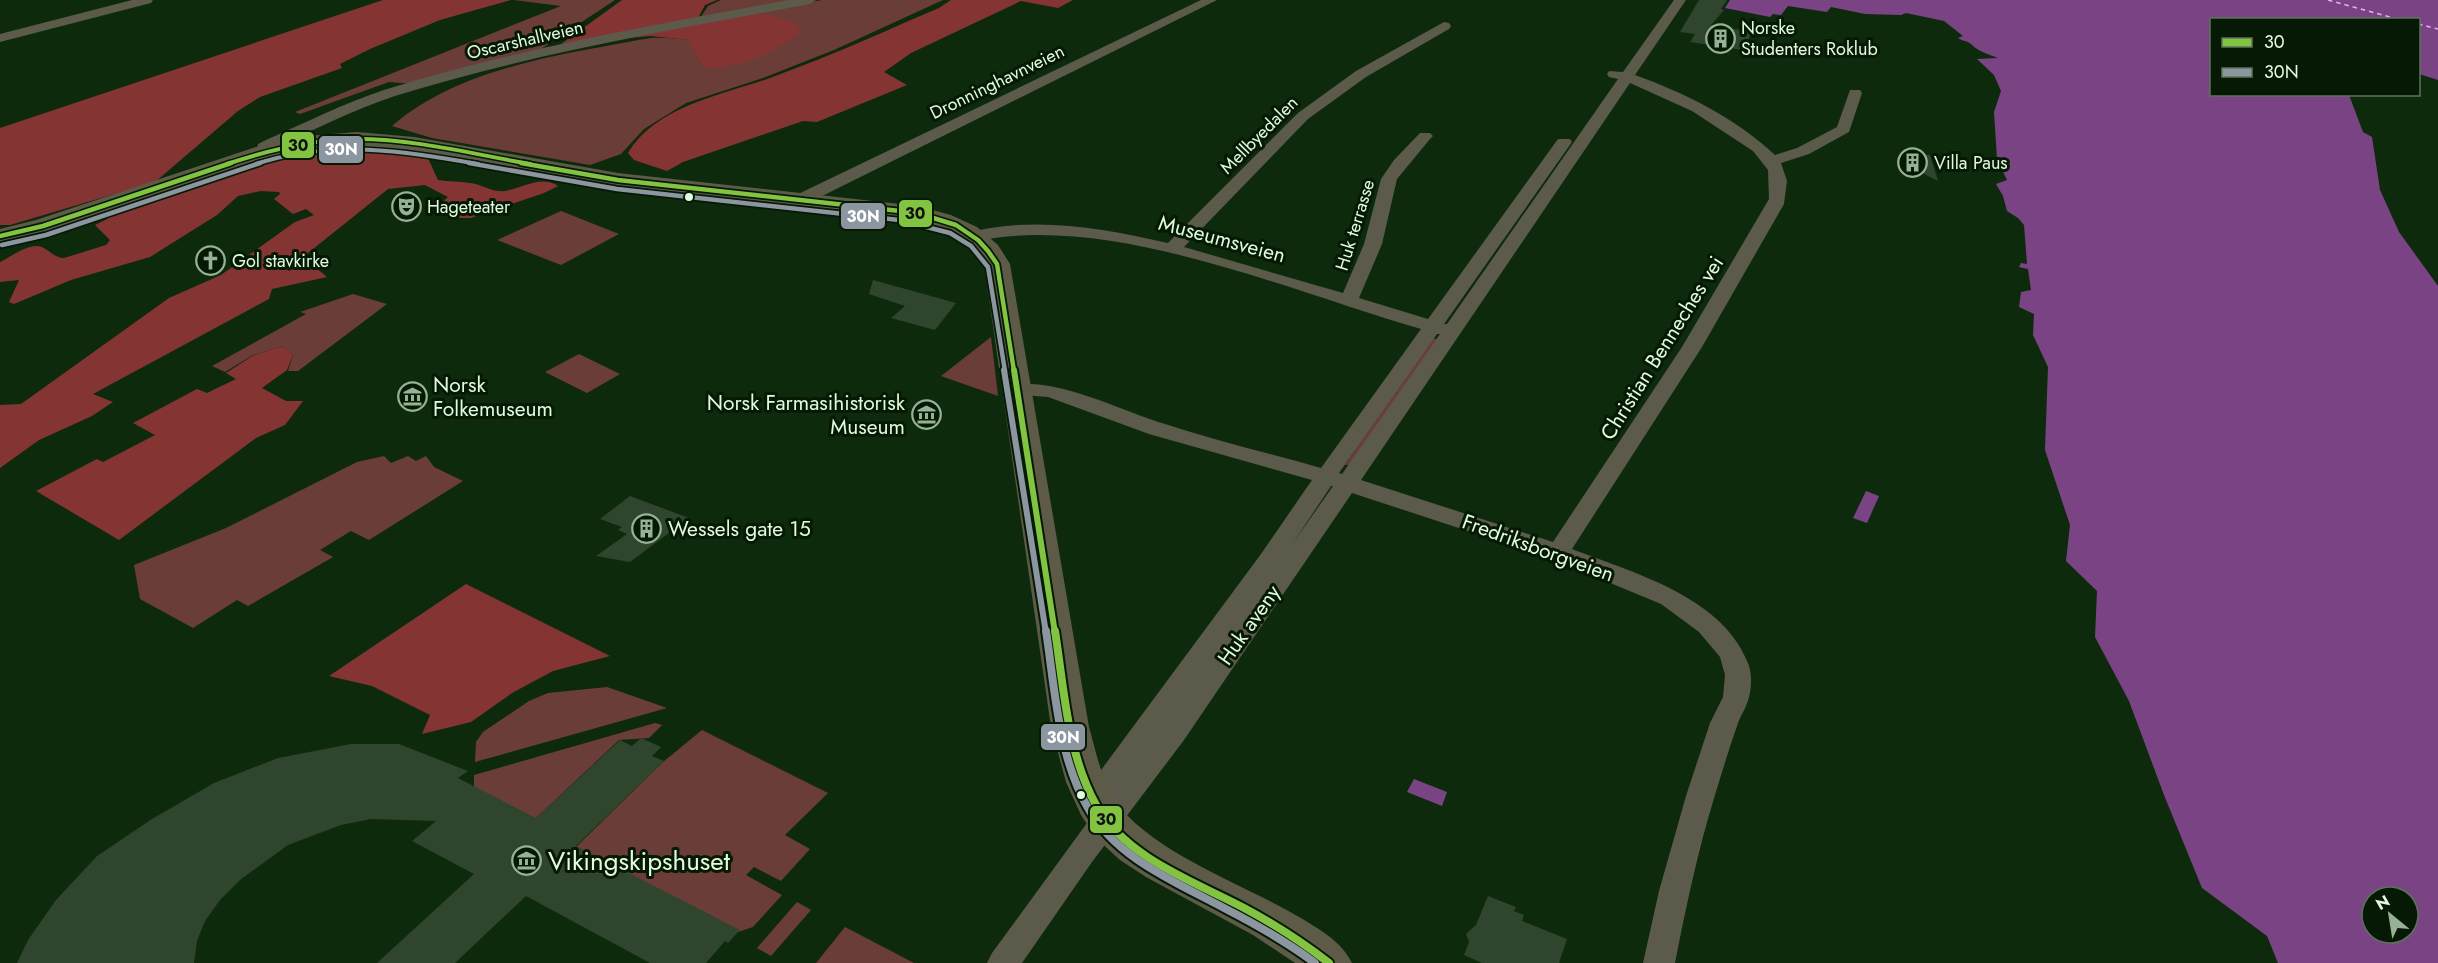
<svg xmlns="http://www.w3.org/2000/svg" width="2438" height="963" font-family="Jost,sans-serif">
	<rect width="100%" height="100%" fill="#0e2a0d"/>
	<g fill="#6b3d38">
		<path d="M514 0H615L538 51 415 84 389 82 300 114 295 112 561 6Z"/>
		<path d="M721 0H801L699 20 708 6Z"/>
		<path d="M822 0H943L834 50 763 78 686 103 644 129 621 154 590 165 432 138 392 126C449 77 529 60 601 47 618 44 635 40 652 38 664 37 677 39 689 40L703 68 753 12Z"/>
		<path d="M561 211 619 234 561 265 497 240Z"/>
		<path d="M353 294 387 304 298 371H288L293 355 283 346 253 355 225 372 212 366 306 314 300 312Z"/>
		<path d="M991 337 998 396 941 376Z"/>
		<path d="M1432 338 1437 339 1349 465H1345Z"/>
		<path d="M579 354 620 374 587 393 545 372Z"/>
		<path d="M384 456 391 463 408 456 416 461 426 456 434 467 463 481 369 540 351 531 320 550 333 557 248 606 237 600 193 628 140 599 134 565 226 528 357 462Z"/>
		<path d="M607 687 667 708 475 762 476 742 483 732 529 701 548 693Z"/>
		<path d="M655 723 662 725 649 738 619 740 535 819 474 788V775Z"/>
		<path d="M702 730 828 793 785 835 810 849 781 881 754 867 746 875 782 895 753 927 738 932 576 847 663 762Z"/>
		<path d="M797 902 811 910 771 956 757 948Z"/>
		<path d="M845 927 914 963H816Z"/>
	</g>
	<g fill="#853434">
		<path d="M383 0H511L440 20 370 49 340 64 342 68 260 97 238 111 155 182 10 225H0V128Z"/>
		<path d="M622 0H717L705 5 697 20 753 12 792 21 802 31C770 56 743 67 703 68L688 40 651 36 561 44Z"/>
		<path d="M951 0H1073L1058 8 1021 1 911 53 884 72 907 85 817 122 803 121 683 162 667 171 634 160 628 153C656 106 722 95 770 78 786 72 801 66 817 60 858 44 898 25 939 8Z"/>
		<path d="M352 146 387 147 426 154 438 180C449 182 459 181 470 183 480 184 489 190 498 191 517 193 539 173 558 186L544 193 471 218H460L440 204 448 197 425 185 388 189 303 257 327 277 272 289 269 299 93 394 113 402 92 416 39 440 0 468V405L21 404 169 298 221 275 295 222 314 215 306 209 293 214 274 199 280 194 279 192 261 191 238 196 217 215 150 257 71 280 14 304 9 302 19 280 0 282V262C11 257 29 242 42 247 50 251 55 258 64 258L106 245 110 240 95 225 107 219 110 210 153 195 178 194 202 186 206 175 286 153Z"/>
		<path d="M283 346 293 355 287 370 262 388 286 401H303L285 425 256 438 119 540 36 491 97 459 103 462 155 435 133 423 197 389 207 393 236 379 226 373 254 355Z"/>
		<path d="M466 584 610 656 553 671 512 693 471 722 422 734 430 715 372 686 329 676Z"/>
	</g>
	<g fill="#7a4484" fill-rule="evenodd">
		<path d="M1730 0H2438V80L2419 74 2418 20H2212V94L2349 95 2363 132 2372 137 2380 190 2399 232 2438 286V963H2278L2267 936 2202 888 2164 795 2129 701 2095 637 2097 591 2066 561 2070 525 2045 450 2048 367 2033 335 2034 314 2019 307 2021 292 2031 290 2028 269 2019 267 2021 263 2027 264 2024 225 2018 218 2007 211 2003 196 1996 184 2007 180 1997 159 1994 112 2001 91 1994 75 1977 59 1998 58C1985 53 1978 51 1971 44 1968 41 1962 41 1958 38L1963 36 1944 21 1906 13 1901 15 1865 14 1831 7 1827 12 1788 6 1781 15 1773 14 1770 17 1725 8ZM2372 897H2408V933H2372Z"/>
		<path d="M1866 491 1879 496 1867 523 1853 518Z"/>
		<path d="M1414 779 1447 792 1442 806 1407 792Z"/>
	</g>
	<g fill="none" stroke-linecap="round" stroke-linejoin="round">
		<g stroke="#eeabfa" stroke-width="1.5" stroke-dasharray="4.5 4" stroke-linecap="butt">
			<path d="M2328 0 2401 20"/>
			<path d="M2418 24 2438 29"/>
		</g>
	</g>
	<g fill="#2f452d">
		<path d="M1699 0H1727L1721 9 1724 10 1711 25 1752 32 1743 50 1690 42 1695 34 1680 32Z"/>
		<path d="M1910 153 1930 155 1938 181 1916 170Z"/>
		<path d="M873 280 956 303 935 330 891 318 905 306 869 294Z"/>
		<path d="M630 496 689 518 630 562 596 556 627 534 618 530 622 527 600 519Z"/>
		<path d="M641 738 661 747 652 756 664 761 576 846 740 930 728 943 725 941 706 963H650L526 896 455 963H377L474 874 412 841 436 821 371 819 341 825 288 845 240 880 220 900 205 921 197 941 194 963H17L28 940 56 900 97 856 152 819 214 783 278 758 351 744H399L468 771 458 778 536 818 620 740 632 746Z"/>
		<path d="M1488 896 1516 907 1514 911 1524 915 1522 921 1567 939 1559 963H1482L1464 955 1469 942 1466 934 1476 925Z"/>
	</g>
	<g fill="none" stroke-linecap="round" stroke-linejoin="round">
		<g fill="#5b5a4b" fill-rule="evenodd">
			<path d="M132 0H153L151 3 0 42V34Z"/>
			<path d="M789 0H816L810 4C671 30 530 54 395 96 355 109 316 129 278 146L272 149 270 155H258L256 152 258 144 266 140C305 123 344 103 384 90 516 49 654 25 789 0Z"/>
			<path d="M1201 0H1217L806 204 800 205 792 200 794 196Z"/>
			<path d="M1674 0H1686L1635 75C1685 93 1736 118 1775 155L1797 148 1837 127 1850 90H1860L1862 93 1849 132 1809 154 1781 163 1787 181 1784 204 1702 347 1572 549C1631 572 1721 596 1747 661 1752 671 1752 685 1749 697 1747 707 1740 716 1737 726 1729 749 1722 772 1715 795 1698 850 1686 907 1675 963H1643L1659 891 1686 796 1710 723 1723 697 1725 675 1720 657 1699 632 1661 604 1550 558 1352 493 1184 740 1092 862 1022 963H987L992 953 1095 812 1084 809 1079 801 1084 793 1261 554 1312 480 1149 434 1048 397 1010 394 1007 390 1010 386C1054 375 1121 411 1165 424 1216 441 1269 453 1321 468L1421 329C1288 291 1113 213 976 241L970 240 967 236 970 232C1035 216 1103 228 1168 243L1298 113 1356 71 1444 22 1449 23 1451 26 1449 29 1366 77 1308 119 1184 247 1343 293 1364 244 1381 179 1394 160 1420 133H1430L1433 136 1430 139 1397 179 1382 244 1359 298 1428 319 1558 139H1570L1572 142 1444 324H1447L1618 79 1609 77 1607 74 1609 71 1623 72ZM1630 83 1692 111 1753 151 1768 170 1769 199 1682 347 1553 542 1361 480ZM1437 334H1440L1342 474 1339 473ZM1331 486H1333L1293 543Z"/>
		</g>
		<path fill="#5d5a48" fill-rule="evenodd" d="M357 132 414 137 618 173 900 204 929 209 951 215 977 227 998 245 1010 264 1089 727C1096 751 1101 779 1115 800 1151 854 1250 886 1306 921 1325 933 1342 943 1352 963H1295L1253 935 1146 877 1120 860 1096 838 1081 815 1066 782 1051 727 984 264C967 232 934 224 900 218L618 187 414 151 357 146 307 150 270 157 52 231 0 243V229L36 220 256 147 307 136Z"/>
		<defs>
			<path id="bus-1-far3" d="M227 164C269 150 312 139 357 139 415 139 473 154 530 164"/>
			<g id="bus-1-far2">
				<path d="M521 163 618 180 900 211 930 217 956 225 978 240 988 251 997 264 1014 371"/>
				<path d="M0 236 43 226 231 163"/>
			</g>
			<path id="bus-1-far1" d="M1014 370 1055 633"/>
			<path id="bus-1" d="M1055 631C1064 688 1067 753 1096 805 1126 858 1193 881 1244 908 1274 924 1302 942 1329 963"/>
			<path id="bus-2-far3" d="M256 164C331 139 402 151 478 164"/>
			<g id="bus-2-far2">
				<path d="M469 163 617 189 899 220 950 233 971 246 988 267 1005 371"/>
				<path d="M2 245 46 235 260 163"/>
			</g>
			<path id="bus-2-far1" d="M1004 370 1046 633"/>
			<path id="bus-2" d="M1046 631C1055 689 1058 756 1088 808 1117 859 1176 882 1226 909 1257 925 1287 942 1315 963"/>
		</defs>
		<use href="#bus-1-far3" stroke="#061904" stroke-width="7"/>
		<use href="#bus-1-far2" stroke="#061904" stroke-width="8"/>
		<use href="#bus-1-far1" stroke="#061904" stroke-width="10"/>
		<use href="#bus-1" stroke="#061904" stroke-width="12"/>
		<use href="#bus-2-far3" stroke="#061904" stroke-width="7"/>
		<use href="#bus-2-far2" stroke="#061904" stroke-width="8"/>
		<use href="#bus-2-far1" stroke="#061904" stroke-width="10"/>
		<use href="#bus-2" stroke="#061904" stroke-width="12"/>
		<use href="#bus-1-far3" stroke="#82c341" stroke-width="4"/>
		<use href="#bus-1-far2" stroke="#82c341" stroke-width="4.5"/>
		<use href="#bus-1-far1" stroke="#82c341" stroke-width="6"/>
		<use href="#bus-1" stroke="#82c341" stroke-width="8"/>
		<use href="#bus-2-far3" stroke="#8c96a0" stroke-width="4"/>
		<use href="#bus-2-far2" stroke="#8c96a0" stroke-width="4.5"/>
		<use href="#bus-2-far1" stroke="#8c96a0" stroke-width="6"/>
		<use href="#bus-2" stroke="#8c96a0" stroke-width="8"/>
	</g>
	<defs>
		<symbol id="building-ring" viewBox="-11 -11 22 22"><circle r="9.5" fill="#061904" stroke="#96b294" stroke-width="1.5"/><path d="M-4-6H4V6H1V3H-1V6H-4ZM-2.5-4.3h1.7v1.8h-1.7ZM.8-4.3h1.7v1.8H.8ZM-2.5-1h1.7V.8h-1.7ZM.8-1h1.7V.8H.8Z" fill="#96b294"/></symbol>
		<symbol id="theatre-ring" viewBox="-11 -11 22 22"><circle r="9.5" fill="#061904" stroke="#96b294" stroke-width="1.5"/><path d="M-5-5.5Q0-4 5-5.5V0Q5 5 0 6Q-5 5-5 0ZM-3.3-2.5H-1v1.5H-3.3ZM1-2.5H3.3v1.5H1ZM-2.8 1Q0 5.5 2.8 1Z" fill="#96b294"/></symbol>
		<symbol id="church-ring" viewBox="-11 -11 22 22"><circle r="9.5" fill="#061904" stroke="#96b294" stroke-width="1.5"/><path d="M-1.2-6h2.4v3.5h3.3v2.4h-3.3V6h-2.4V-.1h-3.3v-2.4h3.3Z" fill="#96b294"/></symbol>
		<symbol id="museum-ring" viewBox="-11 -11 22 22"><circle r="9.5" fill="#061904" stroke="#96b294" stroke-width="1.5"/><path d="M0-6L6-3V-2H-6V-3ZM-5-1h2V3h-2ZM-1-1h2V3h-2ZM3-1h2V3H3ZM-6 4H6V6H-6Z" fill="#96b294"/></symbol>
	</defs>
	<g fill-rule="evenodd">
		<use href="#building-ring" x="1704" y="22" width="33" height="33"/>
		<use href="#building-ring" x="1896" y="146" width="33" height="33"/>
		<use href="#theatre-ring" x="390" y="190" width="33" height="33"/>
		<use href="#church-ring" x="194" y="244" width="33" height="33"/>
		<use href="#museum-ring" x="396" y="380" width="33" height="33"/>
		<use href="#museum-ring" x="910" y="398" width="33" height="33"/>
		<use href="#building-ring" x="630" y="512" width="33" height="33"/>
		<use href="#museum-ring" x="510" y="844" width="33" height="33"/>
	</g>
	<g fill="#e0fbdd" stroke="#061904" stroke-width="2">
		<circle cx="689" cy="197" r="5"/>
		<circle cx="1081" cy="795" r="5"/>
	</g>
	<g text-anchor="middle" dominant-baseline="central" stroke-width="6" stroke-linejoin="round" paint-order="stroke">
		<g font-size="18" fill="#e0fbdd" stroke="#061904" text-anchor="start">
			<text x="1741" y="28">Norske<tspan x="1741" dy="21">Studenters Roklub</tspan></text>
			<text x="1934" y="163">Villa Paus</text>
			<text x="427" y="207">Hageteater</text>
			<text x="232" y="261">Gol stavkirke</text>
		</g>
		<g font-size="18" fill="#e0fbdd" stroke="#061904">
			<text transform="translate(525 40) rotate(-13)">Oscarshallveien</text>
			<text transform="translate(997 82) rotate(-26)">Dronninghavnveien</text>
			<text transform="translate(1259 135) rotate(-45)">Mellbyedalen</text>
			<text transform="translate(1355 225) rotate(-73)">Huk terrasse</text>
		</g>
		<g font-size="21" fill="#e0fbdd" stroke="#061904">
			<text transform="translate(1222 239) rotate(15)">Museumsveien</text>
			<text transform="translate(1662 348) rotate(-58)">Christian Benneches vei</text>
			<text transform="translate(1538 548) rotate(20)">Fredriksborgveien</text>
			<text transform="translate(1249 625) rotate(-55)">Huk aveny</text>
		</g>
		<g font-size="21" fill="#e0fbdd" stroke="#061904" text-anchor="start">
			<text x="433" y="385">Norsk<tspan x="433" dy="24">Folkemuseum</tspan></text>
			<text x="905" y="403" text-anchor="end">Norsk Farmasihistorisk<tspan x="905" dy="24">Museum</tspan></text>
			<text x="668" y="529">Wessels gate 15</text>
		</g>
		<g font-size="26" fill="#e0fbdd" stroke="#061904" text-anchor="start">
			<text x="548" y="861">Vikingskipshuset</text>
		</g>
	</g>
	<g stroke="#061904" stroke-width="2">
		<rect x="281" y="131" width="34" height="28" rx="6" fill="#82c341"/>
		<rect x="318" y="135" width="46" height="29" rx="6" fill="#8c96a0"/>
		<rect x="898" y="199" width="35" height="29" rx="6" fill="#82c341"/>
		<rect x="840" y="202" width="46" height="28" rx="6" fill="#8c96a0"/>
		<rect x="1040" y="723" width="46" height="28" rx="6" fill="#8c96a0"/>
		<rect x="1089" y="805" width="34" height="29" rx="6" fill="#82c341"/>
	</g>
	<g font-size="16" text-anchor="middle" font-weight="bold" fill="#fff">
		<text x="341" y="155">30N</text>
		<text x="863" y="222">30N</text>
		<text x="1063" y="743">30N</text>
	</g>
	<g font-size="16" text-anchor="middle" font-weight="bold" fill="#111">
		<text x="298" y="151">30</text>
		<text x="915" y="219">30</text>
		<text x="1106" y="825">30</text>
	</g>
	<rect x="2210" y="18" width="210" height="78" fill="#061904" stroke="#5d735b" stroke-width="1.5"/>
	<rect x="2222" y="38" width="30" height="9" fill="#82c341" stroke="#5d735b" stroke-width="1.5"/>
	<text x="2264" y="48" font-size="18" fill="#e0fbdd">30</text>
	<rect x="2222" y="68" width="30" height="9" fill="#8c96a0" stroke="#5d735b" stroke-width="1.5"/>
	<text x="2264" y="78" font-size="18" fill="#e0fbdd">30N</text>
	<g transform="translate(2390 915) rotate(330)"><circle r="28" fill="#061904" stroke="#5d735b" stroke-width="1.5"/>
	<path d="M0-4.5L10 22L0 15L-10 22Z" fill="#96b294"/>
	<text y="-9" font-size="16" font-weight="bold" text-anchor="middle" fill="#e0fbdd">N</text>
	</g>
</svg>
